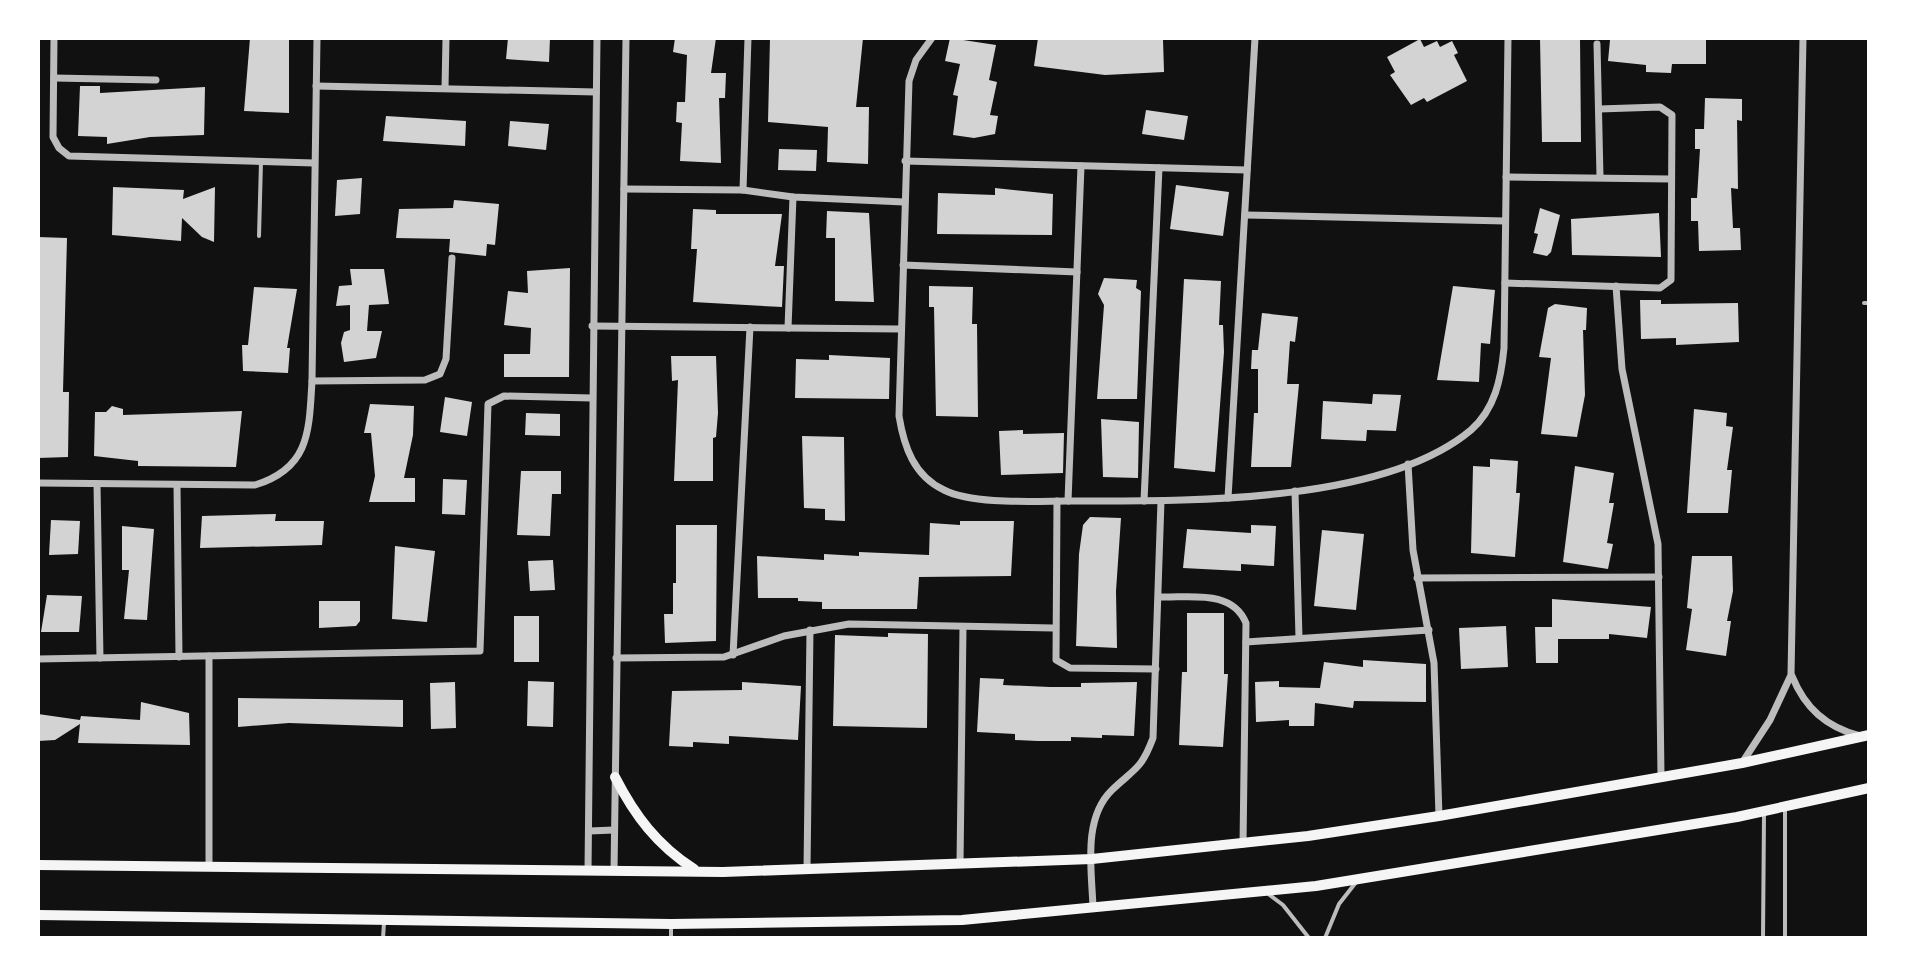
<svg xmlns="http://www.w3.org/2000/svg" width="1907" height="976" font-family="Lato,sans-serif">
	<rect width="100%" height="100%" fill="#111"/>
	<g fill="#d3d3d3">
		<path d="M250 38H289V113L244 111Z"/>
		<path d="M508 38H550L549 62 506 59Z"/>
		<path d="M675 38H716L711 73H726L725 98H719L721 163 680 161 682 123 676 122 677 102H685L687 55 673 52Z"/>
		<path d="M770 38H863L856 107H869L868 164 827 162 828 127 768 122Z"/>
		<path d="M950 38 996 45 989 80 997 82 990 115 998 116 995 134 974 138 953 135 958 96 953 95 960 64 945 61Z"/>
		<path d="M1038 38H1157L1163 40 1164 72 1105 75 1034 66Z"/>
		<path d="M1540 38H1580L1581 142H1542Z"/>
		<path d="M1619 38H1706V64H1672L1671 73 1646 72V65L1608 61 1610 40Z"/>
		<path d="M1420 39 1424 47 1437 41 1440 47 1452 41 1458 53 1454 55 1467 81 1427 102 1424 98 1411 105 1390 75 1395 72 1387 57Z"/>
		<path d="M80 86H100V93L205 87 204 135 150 137 107 144V137L78 136Z"/>
		<path d="M1705 98 1742 99V121L1737 120 1738 189 1731 188 1733 228H1740L1741 250 1699 251 1698 221H1691V198H1697L1700 149H1695V129H1704Z"/>
		<path d="M1146 110 1188 116 1184 140 1142 134Z"/>
		<path d="M386 116 466 121 465 146 383 141Z"/>
		<path d="M510 121 549 124 546 150 508 146Z"/>
		<path d="M779 149 817 150 816 171 778 170Z"/>
		<path d="M362 178 360 214 335 216 337 180Z"/>
		<path d="M1176 185 1229 192 1223 236 1170 229Z"/>
		<path d="M113 187 184 190 183 199 215 187 214 242 202 237 182 218 181 241 112 235Z"/>
		<path d="M995 188 1053 194 1052 235 937 234 938 193 995 195Z"/>
		<path d="M454 200 499 204 495 245 487 244 486 256 449 252 450 239 396 238 399 209 453 208Z"/>
		<path d="M1540 208 1560 215 1551 252 1547 256 1533 253 1538 234 1534 233Z"/>
		<path d="M693 209 716 210V214H782L775 266H784L782 307 693 302 697 249H691Z"/>
		<path d="M827 211 869 213 874 302 835 301V238H826Z"/>
		<path d="M1659 213 1661 257 1572 255 1571 219Z"/>
		<path d="M38 237 67 238 63 392H69L68 457 38 458Z"/>
		<path d="M570 268 569 377H504V354H530L531 328 504 325 508 291 528 293 527 271Z"/>
		<path d="M350 269H384L389 304 369 305 367 331H382L376 358 344 362 341 343 344 332 350 330V305L336 306 339 286 352 285Z"/>
		<path d="M1104 278 1137 280 1136 288 1141 291 1137 399H1097L1104 305 1098 294Z"/>
		<path d="M1184 279 1221 281 1219 325H1223L1224 352 1215 472 1174 468Z"/>
		<path d="M929 286 973 287 972 324H977L978 417 936 416 934 307H929Z"/>
		<path d="M1453 286 1495 290 1490 344 1481 343 1479 382 1437 380Z"/>
		<path d="M254 287 297 289 287 348H290L288 373 243 371 242 345H248Z"/>
		<path d="M1640 300H1661V304L1738 303 1739 342 1676 345V338L1641 339Z"/>
		<path d="M1555 304 1587 308 1586 330H1583L1585 395 1577 437 1541 434 1551 358 1539 357 1548 308Z"/>
		<path d="M1262 313 1298 317 1295 342 1290 341 1287 384H1299L1291 467H1251L1254 413H1258V369H1251L1252 350H1258Z"/>
		<path d="M829 355 890 358 889 399 795 398 796 359 829 360Z"/>
		<path d="M671 356H716L718 413 716 437 713 438V481H674L678 380 672 381Z"/>
		<path d="M1373 394 1401 395 1396 431 1367 430 1366 441 1321 439 1323 401 1372 404Z"/>
		<path d="M445 397 472 402 467 436 440 432Z"/>
		<path d="M370 404 414 406 413 435 404 478H415V502H369L375 476 371 433H364Z"/>
		<path d="M112 406 123 409V415L242 411 236 467 138 466V461L94 456 95 412H106Z"/>
		<path d="M1694 409 1727 413 1726 426 1733 427 1727 470H1732L1728 513H1687Z"/>
		<path d="M526 413 560 414V436L525 435Z"/>
		<path d="M1101 419 1139 422 1138 478 1103 477Z"/>
		<path d="M1023 430V434L1064 433 1063 473 1001 475 999 431Z"/>
		<path d="M802 436 844 437 845 521 825 520V509L804 508Z"/>
		<path d="M1490 459 1518 461 1516 493H1520L1515 557 1471 553 1473 466 1490 467Z"/>
		<path d="M1575 466 1614 473 1609 503H1614L1607 543 1613 544 1608 569 1563 562Z"/>
		<path d="M521 471H561V494H552L550 536 517 535Z"/>
		<path d="M443 479 467 480 465 515 442 514Z"/>
		<path d="M276 514 275 521H324L322 545 200 548 202 516Z"/>
		<path d="M1090 517 1121 518 1116 591 1117 648 1076 646 1079 554 1083 525Z"/>
		<path d="M51 520 80 521 78 554 49 555Z"/>
		<path d="M960 521H1014L1011 576 919 577 917 609H822V602L798 601V598H758L757 556 824 560V554L859 556V552L929 555 930 523 960 525Z"/>
		<path d="M676 525H717L716 641 665 643 664 614H673V583H676Z"/>
		<path d="M1251 525 1276 526 1274 566 1241 564V571L1183 568 1187 529 1251 533Z"/>
		<path d="M122 526 154 529 147 620 124 619 129 570H122Z"/>
		<path d="M1322 530 1364 534 1356 610 1314 606Z"/>
		<path d="M395 546 435 551 427 622 392 619Z"/>
		<path d="M1692 556H1732L1733 591 1727 621H1731L1726 656 1686 650 1692 609 1687 608Z"/>
		<path d="M553 560 555 590 530 591 528 561Z"/>
		<path d="M47 595 82 596 79 632H41Z"/>
		<path d="M1552 599 1651 607 1647 638 1609 634V639H1558V663H1536L1535 627H1552Z"/>
		<path d="M319 601H360V621L356 626 319 628Z"/>
		<path d="M1187 613H1224V674H1228L1223 747 1179 745 1182 672H1187Z"/>
		<rect x="514" y="616" width="25" height="46"/>
		<path d="M1506 626 1508 667 1461 669 1459 628Z"/>
		<path d="M888 633 928 634 927 728 833 726 835 635 888 637Z"/>
		<path d="M1363 660 1426 664V702L1354 701 1353 708 1315 703 1314 726H1289V720L1256 722 1255 682 1279 681V687L1320 688 1324 662 1363 667Z"/>
		<path d="M980 678 1004 679 1003 685 1050 687H1081V683L1137 682 1134 736 1102 735V738L1071 737V741H1038L1015 740V734L977 732Z"/>
		<path d="M528 681 554 682 553 727 527 726Z"/>
		<path d="M455 682 456 728 431 729 430 683Z"/>
		<path d="M742 682 801 686 798 740 729 736V744L693 742V747L669 746 672 691 742 690Z"/>
		<path d="M238 698 403 700V727L289 723 238 727Z"/>
		<path d="M141 702 189 713 190 745 78 743 80 724 55 740 38 741V714L80 720 81 716 140 720Z"/>
	</g>
	<g fill="none" stroke-linecap="round" stroke-linejoin="round">
		<g stroke="#bcbcbc" stroke-width="4">
			<path d="M259 236 261 162"/>
			<path d="M1864 303H1869"/>
			<path d="M1267 893 1283 905 1309 938"/>
			<path d="M383 938 384 923"/>
			<path d="M671 938V926"/>
			<path d="M1325 938 1339 904 1357 881"/>
			<path d="M1763 938 1764 814"/>
			<path d="M1785 938V808"/>
		</g>
		<g stroke="#bcbcbc" stroke-width="7">
			<path d="M54 38 53 137 59 148 69 156 314 163"/>
			<path d="M932 38 916 60 909 81 899 416C904 447 914 476 944 490 974 505 1035 501 1070 501 1182 501 1382 505 1471 430 1495 409 1501 379 1504 348L1508 38"/>
			<path d="M1597 44 1600 177"/>
			<path d="M54 78 156 80"/>
			<path d="M316 86 596 92"/>
			<path d="M445 88 446 38"/>
			<path d="M905 161 1247 170"/>
			<path d="M1506 177 1671 179"/>
			<path d="M624 189 743 190 793 197 904 202"/>
			<path d="M743 190 748 38"/>
			<path d="M1245 215 1505 221"/>
			<path d="M903 265 1077 272"/>
			<path d="M1505 283 1660 288 1671 280 1672 115 1660 107 1599 109"/>
			<path d="M1616 286 1622 369 1658 544 1661 776"/>
			<path d="M592 326 901 329"/>
			<path d="M788 328 793 197"/>
			<path d="M312 381 425 380 440 374 446 359 452 258"/>
			<path d="M1408 464 1413 550 1434 663 1439 816"/>
			<path d="M38 483 255 485C310 468 309 431 312 381L317 38"/>
			<path d="M97 484 100 658"/>
			<path d="M177 485 179 657"/>
			<path d="M1295 491 1299 638"/>
			<path d="M1228 498 1255 38"/>
			<path d="M1057 501 1056 660 1070 668 1156 669"/>
			<path d="M1068 501 1081 166"/>
			<path d="M1144 501 1159 168"/>
			<path d="M1417 578 1659 577"/>
			<path d="M1159 597C1191 598 1232 589 1246 623L1243 844"/>
			<path d="M1246 642 1429 630"/>
			<path d="M733 655 750 327"/>
			<path d="M616 658 724 657 784 636 849 624 1053 628"/>
			<path d="M38 659 480 651 488 404 504 396 592 398"/>
			<path d="M1792 676C1805 708 1826 727 1860 736"/>
			<path d="M1742 763 1770 720 1791 675 1803 38"/>
			<path d="M589 831 614 830"/>
			<path d="M960 864 963 627"/>
			<path d="M209 866V656"/>
			<path d="M807 869 810 630"/>
			<path d="M588 871 597 38"/>
			<path d="M614 871 626 38"/>
			<path d="M1093 908C1092 871 1082 819 1112 790 1135 768 1141 770 1153 738L1161 501"/>
		</g>
		<g stroke="#f5f5f5" stroke-width="10">
			<path d="M615 777C635 816 657 845 694 869"/>
			<path d="M38 865 723 872 1092 859 1308 836 1439 816 1742 763 1869 735"/>
			<path d="M38 915 671 924 962 920 1316 886 1737 817 1869 788"/>
		</g>
	</g>
	<rect width="1907" height="976" fill="none" stroke="#ffffff" stroke-width="80"/>
</svg>
